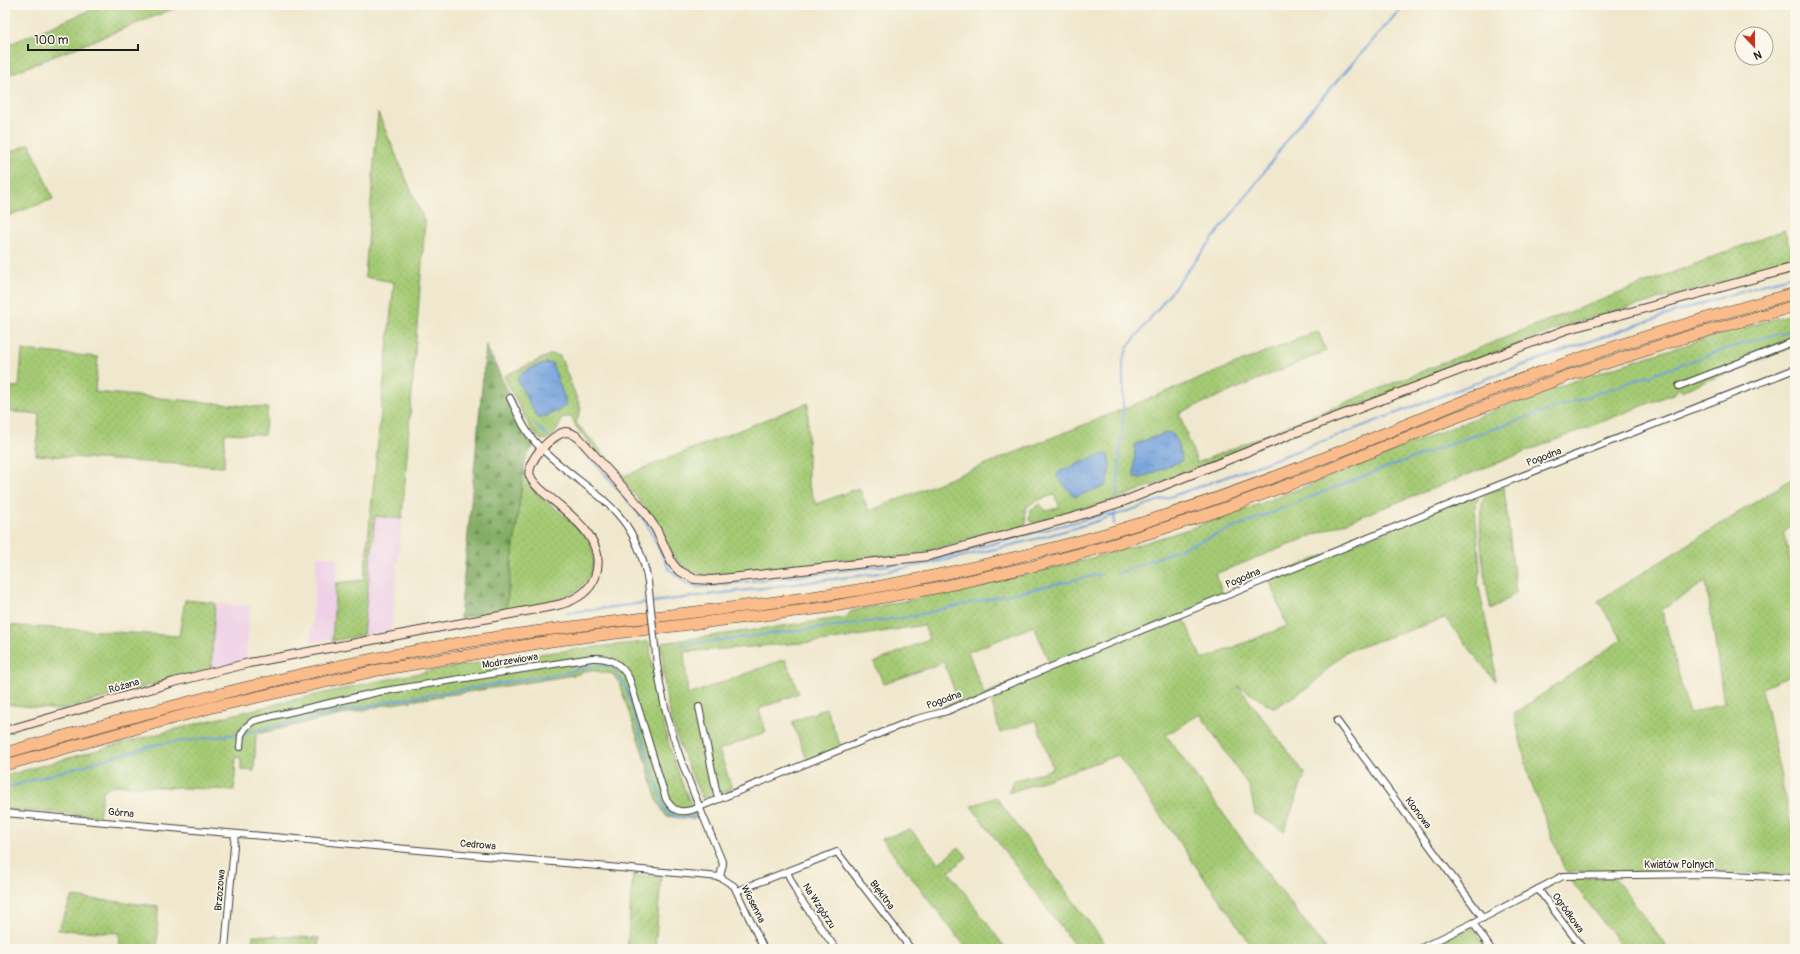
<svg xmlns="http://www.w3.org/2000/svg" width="1800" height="954" font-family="Pangolin,sans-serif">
	<defs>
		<pattern id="grass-dots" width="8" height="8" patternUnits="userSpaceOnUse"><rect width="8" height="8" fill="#a5ca74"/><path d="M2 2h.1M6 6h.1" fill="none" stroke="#8dad64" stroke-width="1.8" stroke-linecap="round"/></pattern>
		<pattern id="forest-firs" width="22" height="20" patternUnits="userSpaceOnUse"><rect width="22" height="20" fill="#84ae66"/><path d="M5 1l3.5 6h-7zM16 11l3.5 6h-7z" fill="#6b8d53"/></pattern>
		<pattern id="garden-furrows" width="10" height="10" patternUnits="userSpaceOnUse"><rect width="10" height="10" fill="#a5ca74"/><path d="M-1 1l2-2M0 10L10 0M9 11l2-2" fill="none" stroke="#8dad64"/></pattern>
		<pattern id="water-ripples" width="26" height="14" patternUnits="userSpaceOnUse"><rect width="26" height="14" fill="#72a0db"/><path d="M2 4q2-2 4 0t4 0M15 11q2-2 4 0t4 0" fill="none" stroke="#5d82b1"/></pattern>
	</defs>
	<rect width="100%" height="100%" fill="#fbf7ec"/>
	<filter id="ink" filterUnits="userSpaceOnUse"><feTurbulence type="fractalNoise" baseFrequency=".025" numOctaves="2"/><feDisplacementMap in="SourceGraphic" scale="8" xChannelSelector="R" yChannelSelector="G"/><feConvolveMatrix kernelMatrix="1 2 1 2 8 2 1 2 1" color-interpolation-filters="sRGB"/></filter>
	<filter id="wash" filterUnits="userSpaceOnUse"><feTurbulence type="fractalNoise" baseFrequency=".012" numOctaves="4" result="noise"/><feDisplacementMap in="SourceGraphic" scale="16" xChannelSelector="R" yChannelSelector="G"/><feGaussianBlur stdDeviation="0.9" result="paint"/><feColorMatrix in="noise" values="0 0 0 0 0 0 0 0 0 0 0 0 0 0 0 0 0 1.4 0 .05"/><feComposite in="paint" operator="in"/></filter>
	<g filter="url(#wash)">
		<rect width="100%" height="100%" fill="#f0e8ce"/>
		<g fill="#efd0e6">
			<path d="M375 516 402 519 391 631 363 635Z"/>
			<path d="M317 556 338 557 331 638 311 642Z"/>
			<path d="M215 603 250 606 246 660 211 669Z"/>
		</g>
		<g fill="url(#grass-dots)" stroke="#607348" fill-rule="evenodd">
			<path d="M103 5H183L5 76V46Z"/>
			<path d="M378 113 425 223 402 519 375 516 363 635 332 641 336 583 364 580 394 282 365 277Z"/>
			<path d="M30 144 53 199 5 217V154Z"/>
			<path d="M1784 230 1795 263 1575 322 1106 503 1033 523 1029 520 1030 510 1040 504 1046 511 1060 507 1054 495C1043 498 1033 501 1025 509L1026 524 1024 526 912 555 736 574 695 575 682 567 674 557 655 519 576 427 572 417H563C558 427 556 439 541 440L531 429 504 376 552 354 560 356 581 409 576 423 624 476 808 403V484L816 504 859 488 869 511 1318 331 1326 351 1179 413 1197 463 1541 323Z"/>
			<path d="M1795 313V346L1681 391 1679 387 1675 393 1215 574 1224 597 1050 665 1034 626 968 652 984 694 1182 614 1202 660 1287 626 1269 578 1481 492 1475 506 1480 569 1478 583 1494 661 1495 681 1445 618 1345 652 1309 687 1274 708 1238 686 1305 774 1284 831 1255 814 1250 788 1200 714 1166 735 1260 864 1326 949H1254L1118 755 1008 793 1013 781 1053 769 1036 720 1000 733 990 696 936 717 934 711 958 701 944 662 884 684 874 663 929 639 924 625 827 641 684 652 688 695 785 659 799 693 759 709 766 732 719 750 732 789 707 798H702C688 767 674 736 667 702 664 683 663 662 661 643L847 617 851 611C982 587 1112 558 1237 512 1339 476 1437 431 1538 394 1623 363 1708 337 1795 313Z"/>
			<path d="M22 350 98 357 95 392 268 408 264 435 225 433 224 467 36 455 39 414 5 411V386L19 387Z"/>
			<path d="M524 466C524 470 524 475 526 478 539 507 606 530 592 570 580 604 536 604 506 610Z"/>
			<path d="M1795 477V523L1784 531 1795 587V674L1762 688 1793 835 1795 834V875L1709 871 1568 872 1564 868 1530 780 1514 714 1622 639 1598 601ZM1706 581 1724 703 1689 714 1662 610Z"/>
			<path d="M1504 487 1516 593 1491 610C1486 588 1472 509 1487 493Z"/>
			<path d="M185 600 215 603 211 669 59 710 5 704V625L179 636Z"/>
			<path d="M645 642H649C658 706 668 758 697 817L693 819 666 816 657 801 646 762 619 683 613 674 591 670 574 675 385 705 256 734 254 771 241 770V758L236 757 234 790 113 785 103 791 99 816 5 809V776C124 742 244 710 365 684 458 664 551 651 645 642Z"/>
			<path d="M826 708 841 747 808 762 792 722Z"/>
			<path d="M996 797 1109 949H1077L971 806Z"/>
			<path d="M910 829 939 863 959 847 967 857 949 872 1006 949H967L882 839Z"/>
			<path d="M1569 878H1615L1668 949H1624Z"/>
			<path d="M72 897 158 906 157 949H119L120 933 58 930Z"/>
			<path d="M1472 927 1487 949H1436L1433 945Z"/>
			<path d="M253 935 319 938 318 949H252Z"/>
		</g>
		<path fill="url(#forest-firs)" stroke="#506541" d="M486 345 525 428 536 442 527 456 524 466 506 610 460 618Z"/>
		<path fill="url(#garden-furrows)" stroke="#607348" d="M633 875 661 877 655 949H627Z"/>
		<g fill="url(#water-ripples)" stroke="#475e7c">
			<path d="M552 363 567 405 558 411 538 419 517 380C519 371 543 362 552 363Z"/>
			<path d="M1168 432 1174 435 1182 456 1181 461 1141 478 1134 477 1135 444Z"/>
			<path d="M1103 454 1108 455C1111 461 1110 481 1105 486L1075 497 1057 477V474L1060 471Z"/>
		</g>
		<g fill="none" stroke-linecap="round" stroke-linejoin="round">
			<g stroke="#72a0db" stroke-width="2">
				<path d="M535 425 547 435"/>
				<path d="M557 444 563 439 570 438 597 465 646 522 669 569 686 583 699 587 931 560 1105 514 1114 515"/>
				<path d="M1117 496 1123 419V361L1128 347 1257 182 1293 131 1404 5"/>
				<path d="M1114 524 1115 510"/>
				<path d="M1117 574 1369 474 1481 433 1750 341 1795 330"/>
				<path d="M566 613 873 574C946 561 1021 545 1091 523 1230 479 1364 425 1499 374 1597 338 1695 304 1795 275"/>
				<path d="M681 645 908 617 1101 574"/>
				<path d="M244 733 385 702 564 673 587 667 601 665 613 668 625 685 665 810C674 819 682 818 694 817"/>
				<path d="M5 788 158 744 239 734"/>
			</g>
		</g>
	</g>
	<g filter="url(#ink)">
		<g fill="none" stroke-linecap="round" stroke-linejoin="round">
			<defs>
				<g id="street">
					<path d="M1679 386 1795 341"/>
					<path d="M510 398C518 414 524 430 536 443 586 495 633 500 648 582"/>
					<path d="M657 664C666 737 696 797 723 864L720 877"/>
					<path d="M699 707 718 799"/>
					<path d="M1337 721 1483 918"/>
					<path d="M240 747 241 735 246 727 253 721 273 716 378 692 592 658C610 657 620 663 629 678L666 799C673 811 679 813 692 810L913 720 947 711 997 689 1481 492 1795 369"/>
					<path d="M5 813 720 877 734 886 764 949"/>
					<path d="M787 872 799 897 836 949"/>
					<path d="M1538 889 1583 949"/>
					<path d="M737 891 837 852 911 949"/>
					<path d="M1473 923 1491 949"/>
					<path d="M225 949 235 834"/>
					<path d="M1419 949 1483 918 1563 876 1709 874 1795 878"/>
				</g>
				<path id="secondary" d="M5 731 174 682 249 663 558 605C573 601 589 593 595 577 608 541 572 516 548 496 541 490 533 484 530 476 525 462 553 433 566 432 571 432 575 435 579 438L643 510 656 529 672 563 678 570 694 579 712 580 929 556 1074 517 1122 502 1302 430 1565 330 1795 267"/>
				<g id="highway">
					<path d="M5 753C164 707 322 664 485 639 596 621 707 613 818 596 892 586 965 570 1037 552 1128 530 1216 500 1303 466 1361 444 1418 419 1476 396 1580 356 1687 322 1795 293"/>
					<path d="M5 765 213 707 379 670 551 641 823 608 941 587 1034 566 1108 546 1206 515 1310 477 1454 418 1570 375 1683 338 1795 306"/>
				</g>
			</defs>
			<use href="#street" stroke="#3c3b37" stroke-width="8"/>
			<use href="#secondary" stroke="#3c3b37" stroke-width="10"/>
			<use href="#highway" stroke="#3c3b37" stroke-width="12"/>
			<use href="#street" stroke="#fff" stroke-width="6"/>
			<use href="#secondary" stroke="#fde4d1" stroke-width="8"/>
			<use href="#highway" stroke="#fabc8b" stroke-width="11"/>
			<defs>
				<path id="street-bridge" d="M648 582 657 664"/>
			</defs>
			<use href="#street-bridge" stroke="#3c3b37" stroke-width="8" stroke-linecap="butt"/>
			<use href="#street-bridge" stroke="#fff" stroke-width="6"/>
		</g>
	</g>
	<g text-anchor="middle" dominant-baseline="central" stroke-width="3.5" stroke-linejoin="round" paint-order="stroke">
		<g font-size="10" fill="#1c1c1c" stroke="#fbf7ec">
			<text transform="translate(1544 457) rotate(-21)">Pogodna</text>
			<text transform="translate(1243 578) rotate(-23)">Pogodna</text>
			<text transform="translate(510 661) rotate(-9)">Modrzewiowa</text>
			<text transform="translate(124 686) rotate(-16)">Różana</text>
			<text transform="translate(944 700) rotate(-20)">Pogodna</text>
			<text transform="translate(121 813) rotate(5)">Górna</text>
			<text transform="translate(1418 813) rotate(53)">Klonowa</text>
			<text transform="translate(478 845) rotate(5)">Cedrowa</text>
			<text x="1679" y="865">Kwiatów Polnych</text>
			<text transform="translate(220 890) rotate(-85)">Brzozowa</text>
			<text transform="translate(882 895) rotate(53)">Błękitna</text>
			<text transform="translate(753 904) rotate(63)">Wiosenna</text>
			<text transform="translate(819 906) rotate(57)">Na Wzgórzu</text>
			<text transform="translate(1568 913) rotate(54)">Ogródkowa</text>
		</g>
	</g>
	<rect width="1800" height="954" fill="none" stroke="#fbf7ec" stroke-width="20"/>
	<g transform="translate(1754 46) rotate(158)"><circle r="19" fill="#fbf7ec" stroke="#a29f99"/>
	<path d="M0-3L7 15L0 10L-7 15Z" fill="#c8321e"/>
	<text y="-6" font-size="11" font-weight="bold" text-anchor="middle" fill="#1c1c1c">N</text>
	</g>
	<path d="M28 44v6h110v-6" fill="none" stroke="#1c1c1c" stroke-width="2"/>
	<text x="34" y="44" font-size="12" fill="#1c1c1c" stroke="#fbf7ec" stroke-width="3" paint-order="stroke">100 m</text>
</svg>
